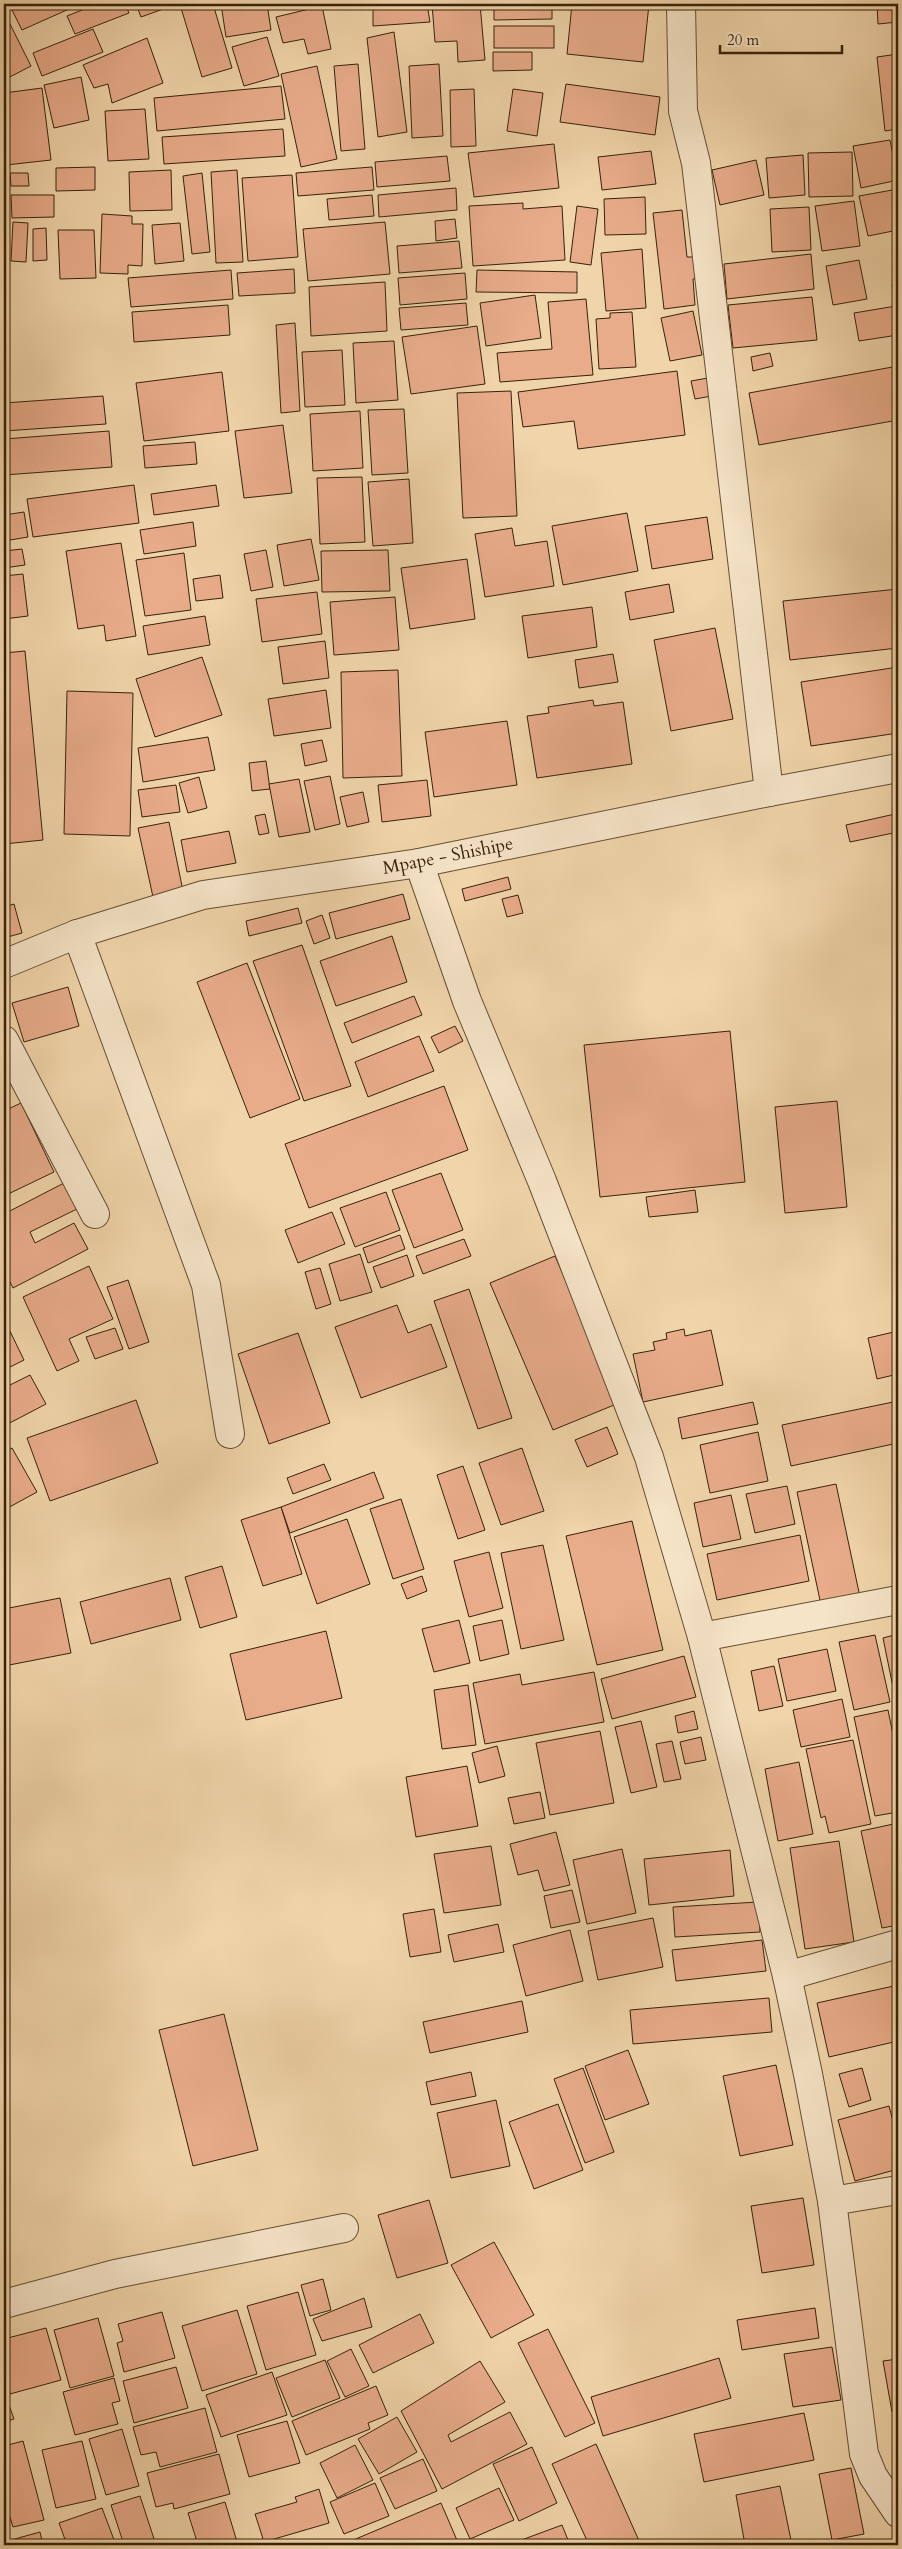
<svg xmlns="http://www.w3.org/2000/svg" width="902" height="2549" font-family="Cardo,serif">
	<rect width="100%" height="100%" fill="#f1d5aa"/>
	<filter id="stains"><feTurbulence type="fractalNoise" baseFrequency=".004" numOctaves="4"/><feColorMatrix values="0 0 0 0 .2 0 0 0 0 .09 0 0 0 0 .02 0 0 0 .5 -.17"/></filter>
	<radialGradient id="worn" r=".72"><stop offset=".6" stop-color="#630" stop-opacity="0"/><stop offset="1" stop-color="#630" stop-opacity=".3"/></radialGradient>
	<g fill="#e9ac8b" stroke="#36220b">
		<path d="M9 4H67L69 9 22 30Z"/>
		<path d="M97 4H125L129 13 75 34 67 16Z"/>
		<path d="M136 4H177L141 17Z"/>
		<path d="M198 4H213L232 68 202 77 181 8Z"/>
		<path d="M221 4H267L271 30 226 37Z"/>
		<path d="M373 4H427L430 22 373 26Z"/>
		<path d="M432 4H480L485 60 458 62 457 41 435 42Z"/>
		<path d="M494 4H552V19L494 20Z"/>
		<path d="M572 4H649L643 62 567 54Z"/>
		<path d="M877 4H898V22L878 24Z"/>
		<path d="M322 6 331 49 308 54 304 39 283 43 276 17Z"/>
		<path d="M4 12 31 66 4 80Z"/>
		<rect x="494" y="26" width="60" height="22"/>
		<path d="M93 29 103 52 42 76 33 53Z"/>
		<path d="M394 32 407 132 378 137 367 38Z"/>
		<path d="M267 37 279 76 244 86 232 47Z"/>
		<path d="M147 38 163 83 112 103 108 84 94 88 83 65Z"/>
		<path d="M493 52H532V70L493 71Z"/>
		<path d="M898 54V129L885 131 877 57Z"/>
		<path d="M358 64 365 149 341 151 334 66Z"/>
		<path d="M439 64 443 136 412 138 409 66Z"/>
		<path d="M317 66 337 159 301 167 281 74Z"/>
		<path d="M81 77 89 120 54 128 44 85Z"/>
		<path d="M566 84 660 97 655 135 560 122Z"/>
		<path d="M281 86 285 119 157 131 154 98Z"/>
		<path d="M42 88 51 160 6 165 4 93Z"/>
		<path d="M474 89 476 146 451 147 450 90Z"/>
		<path d="M513 89 543 93 537 136 507 131Z"/>
		<path d="M145 109 149 159 108 161 105 111Z"/>
		<path d="M283 129 285 156 164 164 162 137Z"/>
		<path d="M890 140 898 180 861 188 853 146Z"/>
		<path d="M554 144 559 188 474 197 468 153Z"/>
		<path d="M651 151 656 184 602 190 598 157Z"/>
		<path d="M852 152 853 196 809 197 808 153Z"/>
		<path d="M803 155 805 195 769 198 766 158Z"/>
		<path d="M447 156 450 181 377 187 375 162Z"/>
		<path d="M756 160 764 195 720 205 712 170Z"/>
		<path d="M95 167V190L56 191V168Z"/>
		<path d="M372 167 374 190 298 196 296 173Z"/>
		<path d="M171 170 172 210 130 211 129 172Z"/>
		<path d="M237 170 243 262 216 263 211 172Z"/>
		<path d="M10 173H28L29 186H11Z"/>
		<path d="M202 173 210 252 192 254 183 176Z"/>
		<path d="M292 175 298 257 248 261 242 178Z"/>
		<path d="M456 188 457 210 379 217 378 195Z"/>
		<path d="M898 189V230L868 236 859 196Z"/>
		<path d="M11 195H54V217L12 218Z"/>
		<path d="M372 195 374 216 329 220 327 199Z"/>
		<path d="M645 197 646 234 605 235 604 199Z"/>
		<path d="M854 201 860 246 822 251 815 206Z"/>
		<path d="M523 203V209L562 206 565 260 473 266 469 206Z"/>
		<path d="M577 206 598 209 591 265 570 262Z"/>
		<path d="M809 207 811 250 772 252 770 209Z"/>
		<path d="M682 210 687 257H696L698 278 693 279 695 305 664 309 653 213Z"/>
		<path d="M102 214 132 216V224H143L142 266 128 265V274L100 273Z"/>
		<path d="M455 219 457 238 436 241 435 221Z"/>
		<path d="M13 222 28 223 26 262 11 261Z"/>
		<path d="M385 222 390 274 308 281 303 229Z"/>
		<path d="M180 223 184 261 155 264 152 225Z"/>
		<path d="M46 228 47 260 33 261V229Z"/>
		<path d="M58 230H94L96 278 60 279Z"/>
		<path d="M459 241 462 268 399 273 397 246Z"/>
		<path d="M642 249 646 308 606 311 601 253Z"/>
		<path d="M811 254 814 289 727 299 724 264Z"/>
		<path d="M859 260 867 299 833 305 826 266Z"/>
		<path d="M294 269 295 293 239 296 237 273Z"/>
		<path d="M231 270 233 299 131 307 128 278Z"/>
		<path d="M477 270 577 272V293L476 292Z"/>
		<path d="M465 273 467 299 400 305 398 278Z"/>
		<path d="M385 282 387 331 311 336 309 287Z"/>
		<path d="M898 284V300H895L892 285Z"/>
		<path d="M535 295 541 338 486 346 480 303Z"/>
		<path d="M812 297 817 340 733 348 728 305Z"/>
		<path d="M586 299 593 375 500 382 497 353 552 349 548 302Z"/>
		<path d="M466 303 468 325 401 330 399 308Z"/>
		<path d="M228 305 230 335 134 342 132 312Z"/>
		<path d="M896 306 898 335 859 341 854 313Z"/>
		<path d="M693 311 702 355 670 361 661 318Z"/>
		<path d="M632 312 636 367 599 369 596 319 610 318V313Z"/>
		<path d="M295 323 300 411 281 413 276 325Z"/>
		<path d="M477 326 485 384 411 394 402 337Z"/>
		<path d="M4 337H8L9 356H4Z"/>
		<path d="M394 341 398 400 356 403 353 343Z"/>
		<path d="M342 350 345 405 305 407 302 352Z"/>
		<path d="M770 353 773 366 753 371 751 357Z"/>
		<path d="M898 366V420L759 445 749 393Z"/>
		<path d="M677 371 685 435 578 449 574 421 523 427 518 392Z"/>
		<path d="M222 372 229 431 144 441 136 383Z"/>
		<path d="M708 378 712 396 695 399 691 381Z"/>
		<path d="M511 391 517 516 463 518 457 393Z"/>
		<path d="M103 396 106 424 4 431V403Z"/>
		<path d="M404 409 408 473 372 475 368 410Z"/>
		<path d="M360 411 363 468 313 471 310 414Z"/>
		<path d="M283 425 292 493 244 498 235 431Z"/>
		<path d="M109 431 112 467 4 475V439Z"/>
		<path d="M195 442 197 464 145 468 143 446Z"/>
		<path d="M362 477 365 542 320 544 317 478Z"/>
		<path d="M409 479 413 543 373 546 368 482Z"/>
		<path d="M134 485 139 523 33 537 27 499Z"/>
		<path d="M216 485 219 506 154 515 151 494Z"/>
		<path d="M24 512 28 537 4 541V515Z"/>
		<path d="M627 513 638 571 563 585 552 526Z"/>
		<path d="M707 517 713 559 652 569 645 526Z"/>
		<path d="M193 522 196 546 144 554 140 530Z"/>
		<path d="M512 528 515 546 547 541 554 586 485 597 475 534Z"/>
		<path d="M311 539 319 580 284 586 277 545Z"/>
		<path d="M121 543 136 636 106 641 104 625 78 629 66 551Z"/>
		<path d="M22 549 25 565 4 568V551Z"/>
		<path d="M266 550 273 587 251 591 244 554Z"/>
		<path d="M388 550 390 591 322 592 321 551Z"/>
		<path d="M184 553 191 610 145 616 136 560Z"/>
		<path d="M467 559 475 619 410 629 401 568Z"/>
		<path d="M23 574 28 616 4 619V576Z"/>
		<path d="M220 575 223 598 196 601 193 579Z"/>
		<path d="M669 584 674 612 630 620 625 592Z"/>
		<path d="M898 589V648L790 660 783 601Z"/>
		<path d="M317 592 322 634 262 642 256 599Z"/>
		<path d="M395 597 399 650 334 655 330 602Z"/>
		<path d="M592 607 597 647 528 658 522 616Z"/>
		<path d="M205 616 210 645 148 655 143 626Z"/>
		<path d="M715 628 733 719 671 731 654 640Z"/>
		<path d="M325 641 329 678 283 684 278 647Z"/>
		<path d="M25 651 43 840 4 844V653Z"/>
		<path d="M613 654 618 682 579 688 575 660Z"/>
		<path d="M202 657 222 715 155 737 136 679Z"/>
		<path d="M898 667V733L811 746 801 682Z"/>
		<path d="M398 670 402 776 343 778 341 672Z"/>
		<path d="M326 690 331 728 274 736 268 699Z"/>
		<path d="M67 691 133 693 130 836 64 834Z"/>
		<path d="M593 700 594 706 623 702 632 764 537 778 527 716 549 713 548 707Z"/>
		<path d="M507 721 517 785 434 797 425 732Z"/>
		<path d="M208 737 215 770 143 782 138 748Z"/>
		<path d="M322 740 327 761 305 766 301 744Z"/>
		<path d="M266 761 270 789 252 791 249 763Z"/>
		<path d="M330 776 340 824 315 830 304 781Z"/>
		<path d="M199 777 207 808 188 813 179 783Z"/>
		<path d="M299 779 310 832 279 837 269 784Z"/>
		<path d="M427 780 431 816 382 822 378 785Z"/>
		<path d="M176 785 180 812 142 817 138 790Z"/>
		<path d="M363 792 369 822 347 827 340 797Z"/>
		<path d="M265 814 269 833 259 835 255 816Z"/>
		<path d="M895 814 898 832 850 842 846 825Z"/>
		<path d="M169 822 183 891 153 897 138 828Z"/>
		<path d="M229 831 236 863 187 872 181 840Z"/>
		<path d="M508 877 511 889 465 901 462 889Z"/>
		<path d="M403 894 410 919 336 939 329 913Z"/>
		<path d="M518 895 523 913 507 917 502 899Z"/>
		<path d="M14 904 22 933 4 938V907Z"/>
		<path d="M298 908 302 923 249 936 246 921Z"/>
		<path d="M322 915 330 938 314 944 306 921Z"/>
		<path d="M392 936 407 982 336 1006 320 961Z"/>
		<path d="M302 945 351 1086 304 1101 253 961Z"/>
		<path d="M247 963 300 1099 250 1118 197 982Z"/>
		<path d="M68 987 79 1026 24 1042 12 1003Z"/>
		<path d="M414 996 422 1015 352 1043 344 1023Z"/>
		<path d="M455 1026 463 1041 439 1053 431 1037Z"/>
		<path d="M730 1031 745 1182 600 1197 584 1045Z"/>
		<path d="M419 1036 434 1071 368 1097 355 1062Z"/>
		<path d="M444 1086 468 1150 309 1208 285 1144Z"/>
		<path d="M837 1101 847 1207 785 1213 775 1107Z"/>
		<path d="M21 1103 54 1172 4 1196V1111Z"/>
		<path d="M441 1173 463 1230 414 1248 392 1190Z"/>
		<path d="M64 1183 77 1209 30 1232 35 1243 74 1223 88 1249 13 1288 4 1270V1214Z"/>
		<path d="M695 1190 698 1212 649 1217 646 1197Z"/>
		<path d="M386 1192 400 1230 355 1247 340 1208Z"/>
		<path d="M332 1212 345 1244 298 1263 285 1230Z"/>
		<path d="M400 1235 405 1249 368 1263 363 1248Z"/>
		<path d="M464 1239 471 1256 423 1274 416 1256Z"/>
		<path d="M360 1254 372 1292 340 1301 329 1264Z"/>
		<path d="M407 1255 414 1276 381 1288 373 1267Z"/>
		<path d="M555 1256 619 1403 553 1430 490 1283Z"/>
		<path d="M89 1266 113 1319 69 1339 79 1361 57 1371 23 1297Z"/>
		<path d="M320 1268 331 1304 316 1309 305 1272Z"/>
		<path d="M128 1280 149 1342 129 1349 107 1287Z"/>
		<path d="M469 1289 512 1418 478 1429 434 1301Z"/>
		<path d="M397 1305 408 1333 431 1324 447 1367 361 1398 335 1327Z"/>
		<path d="M4 1319 24 1360 4 1370Z"/>
		<path d="M115 1328 123 1349 95 1359 86 1337Z"/>
		<path d="M684 1329 685 1336 711 1330 723 1385 643 1402 633 1354 655 1350 653 1342 667 1339 666 1333Z"/>
		<path d="M898 1331V1374L877 1379 868 1338Z"/>
		<path d="M298 1333 330 1423 269 1444 238 1354Z"/>
		<path d="M30 1375 46 1404 4 1426V1388Z"/>
		<path d="M136 1400 158 1463 50 1501 27 1438Z"/>
		<path d="M898 1401V1443L791 1466 782 1425Z"/>
		<path d="M753 1402 758 1424 682 1439 678 1418Z"/>
		<path d="M607 1427 618 1454 587 1467 575 1440Z"/>
		<path d="M758 1432 768 1481 710 1493 700 1445Z"/>
		<path d="M12 1448 37 1492 4 1510V1452Z"/>
		<path d="M522 1448 544 1511 501 1525 479 1463Z"/>
		<path d="M324 1464 331 1480 293 1494 287 1478Z"/>
		<path d="M463 1466 485 1530 458 1539 437 1475Z"/>
		<path d="M374 1472 384 1498 290 1533 281 1507Z"/>
		<path d="M836 1484 860 1597 821 1605 797 1492Z"/>
		<path d="M787 1486 795 1524 755 1533 746 1494Z"/>
		<path d="M731 1495 741 1539 703 1547 694 1503Z"/>
		<path d="M401 1499 424 1569 393 1579 370 1509Z"/>
		<path d="M281 1507 302 1574 263 1586 241 1520Z"/>
		<path d="M347 1519 370 1584 317 1604 294 1537Z"/>
		<path d="M632 1521 663 1650 597 1665 566 1536Z"/>
		<path d="M800 1535 809 1581 717 1600 707 1554Z"/>
		<path d="M543 1545 564 1640 521 1649 501 1553Z"/>
		<path d="M489 1552 503 1608 469 1617 454 1561Z"/>
		<path d="M222 1566 237 1617 200 1628 185 1577Z"/>
		<path d="M422 1576 427 1591 407 1599 401 1584Z"/>
		<path d="M170 1578 181 1620 91 1644 80 1602Z"/>
		<path d="M60 1598 71 1653 4 1666V1609Z"/>
		<path d="M459 1620 470 1663 434 1672 422 1629Z"/>
		<path d="M502 1620 509 1654 480 1661 473 1626Z"/>
		<path d="M326 1631 342 1698 246 1720 230 1654Z"/>
		<path d="M898 1634V1701L896 1702 883 1638Z"/>
		<path d="M875 1635 890 1702 854 1710 839 1642Z"/>
		<path d="M827 1649 836 1691 787 1701 778 1659Z"/>
		<path d="M684 1656 696 1697 612 1719 601 1679Z"/>
		<path d="M774 1666 783 1706 759 1711 751 1671Z"/>
		<path d="M594 1672 604 1722 485 1744 473 1683 520 1674 522 1685Z"/>
		<path d="M468 1685 476 1745 442 1749 434 1690Z"/>
		<path d="M842 1699 850 1737 801 1747 793 1710Z"/>
		<path d="M898 1705V1724L894 1706Z"/>
		<path d="M888 1710 898 1759V1812L875 1816 854 1717Z"/>
		<path d="M694 1711 698 1729 678 1733 675 1716Z"/>
		<path d="M641 1721 657 1787 631 1793 615 1727Z"/>
		<path d="M600 1731 614 1803 550 1815 536 1743Z"/>
		<path d="M701 1737 706 1760 685 1764 680 1742Z"/>
		<path d="M853 1740 871 1824 829 1833 825 1816 821 1818 806 1749Z"/>
		<path d="M672 1741 681 1779 664 1782 656 1744Z"/>
		<path d="M497 1746 505 1776 479 1783 472 1753Z"/>
		<path d="M799 1762 813 1834 778 1841 765 1769Z"/>
		<path d="M467 1766 478 1826 416 1837 406 1777Z"/>
		<path d="M540 1792 545 1818 514 1824 508 1798Z"/>
		<path d="M898 1823V1925L882 1928 861 1831Z"/>
		<path d="M556 1832 570 1885 544 1891 538 1870 518 1875 510 1844Z"/>
		<path d="M839 1841 854 1942 805 1949 790 1848Z"/>
		<path d="M491 1846 501 1905 444 1913 434 1854Z"/>
		<path d="M622 1849 636 1913 587 1924 573 1860Z"/>
		<path d="M730 1850 734 1896 649 1905 644 1859Z"/>
		<path d="M572 1890 580 1922 551 1928 544 1896Z"/>
		<path d="M758 1902 760 1932 675 1937 673 1907Z"/>
		<path d="M434 1909 441 1952 410 1957 403 1914Z"/>
		<path d="M653 1918 663 1967 598 1980 588 1931Z"/>
		<path d="M498 1924 504 1952 454 1962 448 1935Z"/>
		<path d="M570 1930 583 1981 526 1996 513 1945Z"/>
		<path d="M762 1940 766 1971 676 1981 672 1950Z"/>
		<path d="M898 1985V2041L829 2057 817 2003Z"/>
		<path d="M769 1998 772 2032 633 2044 630 2010Z"/>
		<path d="M522 2001 528 2032 430 2053 423 2022Z"/>
		<path d="M224 2014 258 2150 193 2166 159 2030Z"/>
		<path d="M628 2050 649 2104 605 2120 585 2066Z"/>
		<path d="M776 2065 793 2145 740 2156 723 2076Z"/>
		<path d="M583 2068 614 2152 585 2163 554 2079Z"/>
		<path d="M862 2068 871 2100 849 2107 839 2074Z"/>
		<path d="M471 2072 476 2096 431 2105 426 2082Z"/>
		<path d="M496 2100 510 2166 451 2178 437 2113Z"/>
		<path d="M558 2104 583 2170 534 2189 509 2122Z"/>
		<path d="M889 2106 898 2140V2169L855 2181 838 2120Z"/>
		<path d="M803 2198 814 2265 762 2273 751 2206Z"/>
		<path d="M429 2200 448 2263 397 2278 378 2215Z"/>
		<path d="M494 2242 534 2315 491 2338 451 2265Z"/>
		<path d="M323 2279 331 2310 310 2316 301 2285Z"/>
		<path d="M298 2292 316 2355 266 2370 247 2306Z"/>
		<path d="M364 2298 372 2327 322 2341 313 2319Z"/>
		<path d="M815 2308 819 2338 742 2350 737 2320Z"/>
		<path d="M237 2310 257 2374 202 2391 182 2326Z"/>
		<path d="M162 2312 175 2358 124 2372 117 2343 123 2341 118 2324Z"/>
		<path d="M420 2314 434 2343 373 2373 359 2345Z"/>
		<path d="M98 2318 114 2376 70 2388 54 2330Z"/>
		<path d="M46 2328 61 2380 10 2394 4 2369V2339Z"/>
		<path d="M548 2329 595 2423 565 2437 518 2343Z"/>
		<path d="M832 2347 841 2400 793 2407 784 2354Z"/>
		<path d="M351 2349 369 2386 345 2397 327 2361Z"/>
		<path d="M719 2358 731 2398 603 2436 591 2397Z"/>
		<path d="M898 2359V2411L892 2412 883 2361Z"/>
		<path d="M325 2360 340 2398 292 2417 276 2378Z"/>
		<path d="M480 2361 505 2402 448 2435 451 2442 510 2412 527 2444 442 2489 401 2411Z"/>
		<path d="M176 2367 188 2408 134 2423 123 2381Z"/>
		<path d="M272 2372 287 2415 221 2437 206 2395Z"/>
		<path d="M114 2378 120 2401 112 2403 118 2424 75 2435 63 2392Z"/>
		<path d="M376 2386 388 2415 368 2423 370 2429 306 2455 292 2421Z"/>
		<path d="M9 2405 14 2419 4 2422V2406Z"/>
		<path d="M205 2408 217 2452 160 2467 156 2452 141 2455 133 2427Z"/>
		<path d="M804 2413 814 2460 704 2482 694 2434Z"/>
		<path d="M397 2417 417 2452 379 2474 358 2439Z"/>
		<path d="M287 2421 300 2463 249 2477 237 2435Z"/>
		<path d="M122 2429 139 2486 106 2495 89 2439Z"/>
		<path d="M23 2441 44 2520 13 2527 8 2511 4 2512V2446Z"/>
		<path d="M82 2441 96 2499 56 2508 42 2450Z"/>
		<path d="M596 2444 640 2543 635 2545H589L552 2464Z"/>
		<path d="M355 2445 373 2480 337 2498 320 2463Z"/>
		<path d="M532 2447 557 2503 519 2521 493 2464Z"/>
		<path d="M219 2454 230 2494 174 2509 173 2503 156 2507 147 2473Z"/>
		<path d="M423 2459 437 2491 395 2509 380 2478Z"/>
		<path d="M851 2468 864 2534 832 2540 819 2474Z"/>
		<path d="M375 2483 389 2516 344 2534 330 2502Z"/>
		<path d="M780 2486 792 2545H745L736 2495Z"/>
		<path d="M499 2488 514 2520 470 2539 456 2508Z"/>
		<path d="M319 2489 329 2523 264 2542 255 2514 297 2502 295 2497Z"/>
		<path d="M140 2496 156 2545H124L111 2505Z"/>
		<path d="M225 2502 238 2545H198L188 2513Z"/>
		<path d="M441 2503 459 2545H353L351 2541Z"/>
		<path d="M102 2508 116 2545H67L59 2523Z"/>
		<path d="M562 2525 570 2545H508Z"/>
		<path d="M40 2532 43 2545H4V2542Z"/>
	</g>
	<g fill="none" stroke-linecap="round" stroke-linejoin="round">
		<defs>
			<g id="minor">
				<path d="M681 4 683 111 696 163 769 792"/>
				<path d="M419 863 467 1001 542 1181 649 1457 702 1637 787 1976 808 2074 832 2201 864 2454 873 2476 898 2513"/>
				<path d="M77 934 206 1285 230 1434"/>
				<path d="M4 964 77 934 203 895 419 863 769 792 898 768"/>
				<path d="M4 1040 95 1214"/>
				<path d="M702 1637 898 1600"/>
				<path d="M787 1976 898 1944"/>
				<path d="M832 2201 898 2190"/>
				<path d="M4 2304 115 2274 344 2228"/>
			</g>
		</defs>
		<use href="#minor" stroke="#654f33" stroke-width="30"/>
		<use href="#minor" stroke="#f6e4c8" stroke-width="28"/>
	</g>
	<g text-anchor="middle" dominant-baseline="central" stroke-width="5" stroke-linejoin="round" paint-order="stroke">
		<g font-size="18" fill="#36220b" stroke="#f6e4c8">
			<text transform="translate(448 856) rotate(-11)">Mpape - Shishipe</text>
		</g>
	</g>
	<rect width="902" height="2549" fill="none" stroke="#f1d5aa" stroke-width="20"/>
	<rect x="5" y="5" width="892" height="2539" fill="none" stroke="#36220b" stroke-width="2.5"/>
	<rect x="10" y="10" width="882" height="2529" fill="none" stroke="#36220b"/>
	<path d="M720 45v8h122v-8" fill="none" stroke="#36220b" stroke-width="2.5"/>
	<text x="727" y="45" font-size="15" fill="#36220b" stroke="#f6e4c8" stroke-width="4" paint-order="stroke">20 m</text>
	<rect width="100%" height="100%" filter="url(#stains)"/>
	<rect width="100%" height="100%" fill="url(#worn)"/>
</svg>
